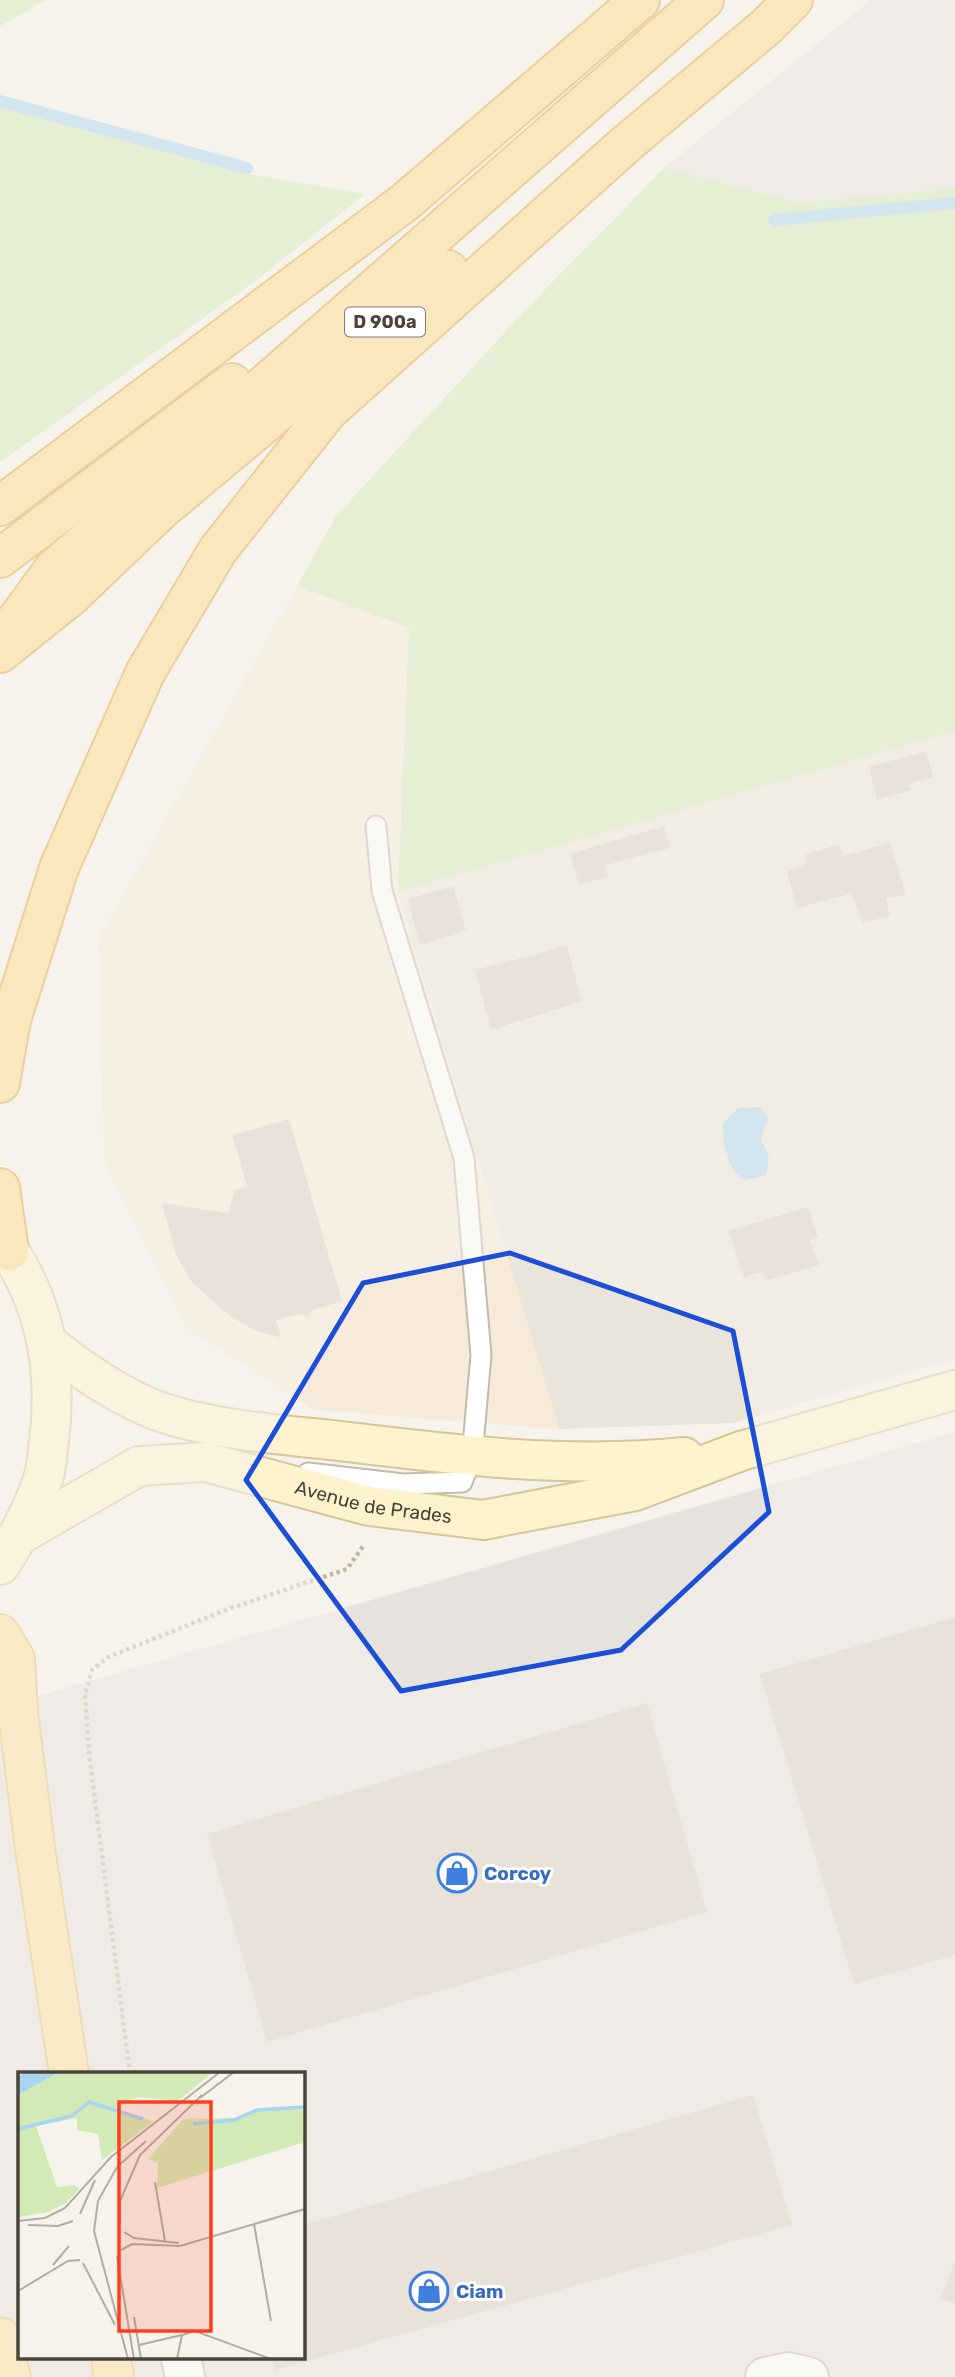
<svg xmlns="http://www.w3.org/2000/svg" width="955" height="2377" font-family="Rubik,sans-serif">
	<rect width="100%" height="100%" fill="#f6f3ec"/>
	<path fill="#eae5da" d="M955 731V1359L733 1423 559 1429 398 892Z"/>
	<path fill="#f7ead8" d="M297 586 409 628 398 892 559 1429 315 1410 185 1327 104 1160 98 939Z"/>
	<g fill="#e6e2dd" fill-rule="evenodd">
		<path d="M871 0H955V188L801 203 664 168Z"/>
		<path d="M955 1432V2377H0V1707ZM19 2074H303V2358H19Z"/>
	</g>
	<g fill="#d2eab5">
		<path d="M0 0H46L0 26Z"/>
		<path d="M0 106 246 174 365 194 254 282 0 462Z"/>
		<path d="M664 168 801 203 955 188V731L398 892 409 628 297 586 336 516 530 305Z"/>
	</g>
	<path fill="#a9d4f2" d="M759 1107 768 1117 761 1139 769 1157 766 1175 745 1180C729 1174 721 1139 723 1123L738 1108Z"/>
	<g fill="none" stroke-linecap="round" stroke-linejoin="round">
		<g stroke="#a9d4f2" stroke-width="12">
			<path d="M0 101 247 168"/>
			<path d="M774 220 955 203"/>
		</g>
	</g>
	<g fill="#d8cfc1">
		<path d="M926 751 933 777 909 784 911 790 877 800 869 767Z"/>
		<path d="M664 826 670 848 605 865 609 877 579 884 570 854Z"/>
		<path d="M890 843 906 895 886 898 890 916 862 923 852 893 797 908 787 871 806 864 804 855 839 844 843 856Z"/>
		<path d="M453 886 466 931 420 945 408 899Z"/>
		<path d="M567 946 582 1001 491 1030 475 970Z"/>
		<path d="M289 1119 342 1301 313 1310 308 1316 299 1314 276 1320 281 1338 254 1330 227 1314 191 1281 176 1255 162 1203 228 1213 235 1190 247 1186 232 1135Z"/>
		<path d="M808 1207 818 1238 810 1240 819 1265 765 1281 762 1271 744 1278 728 1231Z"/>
		<path d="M955 1617V1955L854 1984 760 1674Z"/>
		<path d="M647 1703 707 1912 267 2042 207 1834Z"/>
		<path d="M753 2095 792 2225 275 2370 271 2358H303V2225Z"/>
		<path d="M955 2260V2304L941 2299Z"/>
	</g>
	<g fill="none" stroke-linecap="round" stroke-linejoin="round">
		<defs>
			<path id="service" d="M308 1473 403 1484 462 1482 472 1457 481 1355 464 1158 382 891 376 826"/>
			<g id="minor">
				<path d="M181 2358 185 2377"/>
				<path d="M765 2377 789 2372 809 2377"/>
			</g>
			<g id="secondary">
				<path d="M0 1238C45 1298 58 1369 49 1441 47 1453 47 1467 43 1479 33 1509 18 1538 0 1565"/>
				<path d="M48 1344C78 1368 125 1400 161 1412 213 1430 285 1435 340 1441 454 1455 569 1469 684 1457"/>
				<path id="s1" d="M19 1535 139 1466 206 1462 369 1506 483 1520 635 1491 741 1451 955 1390"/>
			</g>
			<g id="primary">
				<path d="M0 1634 15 1659 18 1713 35 1848 69 2074"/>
				<path d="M0 2337 11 2377"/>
				<path d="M111 2358 114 2377"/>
			</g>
			<g id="trunk">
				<path d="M0 506 405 202 640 0"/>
				<path d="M0 558 232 383"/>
				<path d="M13 625 53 570 704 0"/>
				<path d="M0 653 71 596 160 511 448 270"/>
				<path d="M0 1083 11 1020 59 868 145 673 218 550 328 411 626 144 767 26 793 0"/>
				<path d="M0 1188 9 1251"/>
			</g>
		</defs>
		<use href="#service" stroke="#c2bbae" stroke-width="23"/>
		<use href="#minor" stroke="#c2bbae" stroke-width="42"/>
		<use href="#secondary" stroke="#d6c79b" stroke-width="42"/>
		<use href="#primary" stroke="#e6c16a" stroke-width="42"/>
		<use href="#trunk" stroke="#e0a43c" stroke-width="42"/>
		<path stroke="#c4b79f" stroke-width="4.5" stroke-dasharray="3.5 3.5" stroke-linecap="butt" d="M130 2074 89 1753 85 1694 92 1670 108 1657 231 1608 347 1569 364 1545"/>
		<use href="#service" stroke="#fff" stroke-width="19"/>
		<use href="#minor" stroke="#fff" stroke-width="38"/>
		<use href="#secondary" stroke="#fff3cd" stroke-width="38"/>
		<use href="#primary" stroke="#ffe39c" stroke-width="38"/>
		<use href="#trunk" stroke="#ffd985" stroke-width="38"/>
	</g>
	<path d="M0 0H955V2377H0ZM510 1253 733 1331 769 1512 621 1650 401 1691 246 1480 363 1283Z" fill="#f6f3ec" fill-opacity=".55" fill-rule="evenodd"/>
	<path fill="none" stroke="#1d4ed8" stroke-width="5" stroke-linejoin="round" d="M510 1253 733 1331 769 1512 621 1650 401 1691 246 1480 363 1283Z"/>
	<defs>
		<symbol id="shop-ring" viewBox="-11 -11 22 22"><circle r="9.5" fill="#fff" stroke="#3f7fe0" stroke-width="1.5"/><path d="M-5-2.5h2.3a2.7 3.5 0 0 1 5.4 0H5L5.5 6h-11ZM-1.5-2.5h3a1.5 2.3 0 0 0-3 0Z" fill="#3f7fe0"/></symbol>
	</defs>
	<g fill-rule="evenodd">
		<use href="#shop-ring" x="435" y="1851" width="44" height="44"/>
		<use href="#shop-ring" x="407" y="2269" width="44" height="44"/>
	</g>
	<g text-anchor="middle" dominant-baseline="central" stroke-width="6" stroke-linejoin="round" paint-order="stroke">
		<rect fill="#fff" stroke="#817c74" stroke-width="2" x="345" y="307.5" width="80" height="29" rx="5"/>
		<g font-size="18" font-weight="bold" fill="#4b4439">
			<text x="385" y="322">D 900a</text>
		</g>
		<g font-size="19" fill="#4b4439" stroke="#fff">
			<text stroke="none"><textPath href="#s1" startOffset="378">Avenue de Prades</textPath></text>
		</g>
		<g font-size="19" font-weight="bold" fill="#366cbe" stroke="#fff" text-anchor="start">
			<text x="484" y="1873">Corcoy</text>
			<text x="456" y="2291">Ciam</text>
		</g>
	</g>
	<g transform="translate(18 2072)">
		<rect width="287" height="287" fill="#f6f3ec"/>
		<path d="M41 0H195L160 29 120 25 93 38 136 49 84 88 80 62 59 58V46L18 54 39 115 57 113 61 117 48 131 30 140 0 145V23ZM287 34V70L139 116 140 91 130 87 165 47 217 46 239 37Z" fill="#d2eab5"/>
		<path d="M8 0H41L0 23V4Z" fill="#a9d4f2"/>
		<path fill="none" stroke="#a9d4f2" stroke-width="3.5" d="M175 52 216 48 239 38 287 35M0 57 54 44 71 30 125 47"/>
		<path fill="none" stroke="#b2ada4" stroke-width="2" d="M182 26 216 0M99 95 80 129 76 159 110 287M99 95 128 69M137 110 147 169M62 142 77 108M0 149 27 146 47 136 93 85 202 0M102 151V129L122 83 184 23M236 152 253 249M10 153 40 154 55 149M106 160 116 166 161 171M103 178 114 172 162 174 287 137M99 184 116 287M65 191 97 253M35 193 51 174M0 219 50 189 62 188M116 245 123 287M121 273 164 263M159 287 164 263 177 259 253 287"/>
		<path fill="#fc3f1d" fill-opacity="0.15" stroke="#fc3f1d" stroke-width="3.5" d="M101 30H193V259H101Z"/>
		<rect width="287" height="287" fill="none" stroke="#4b4439" stroke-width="3.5"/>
	</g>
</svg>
